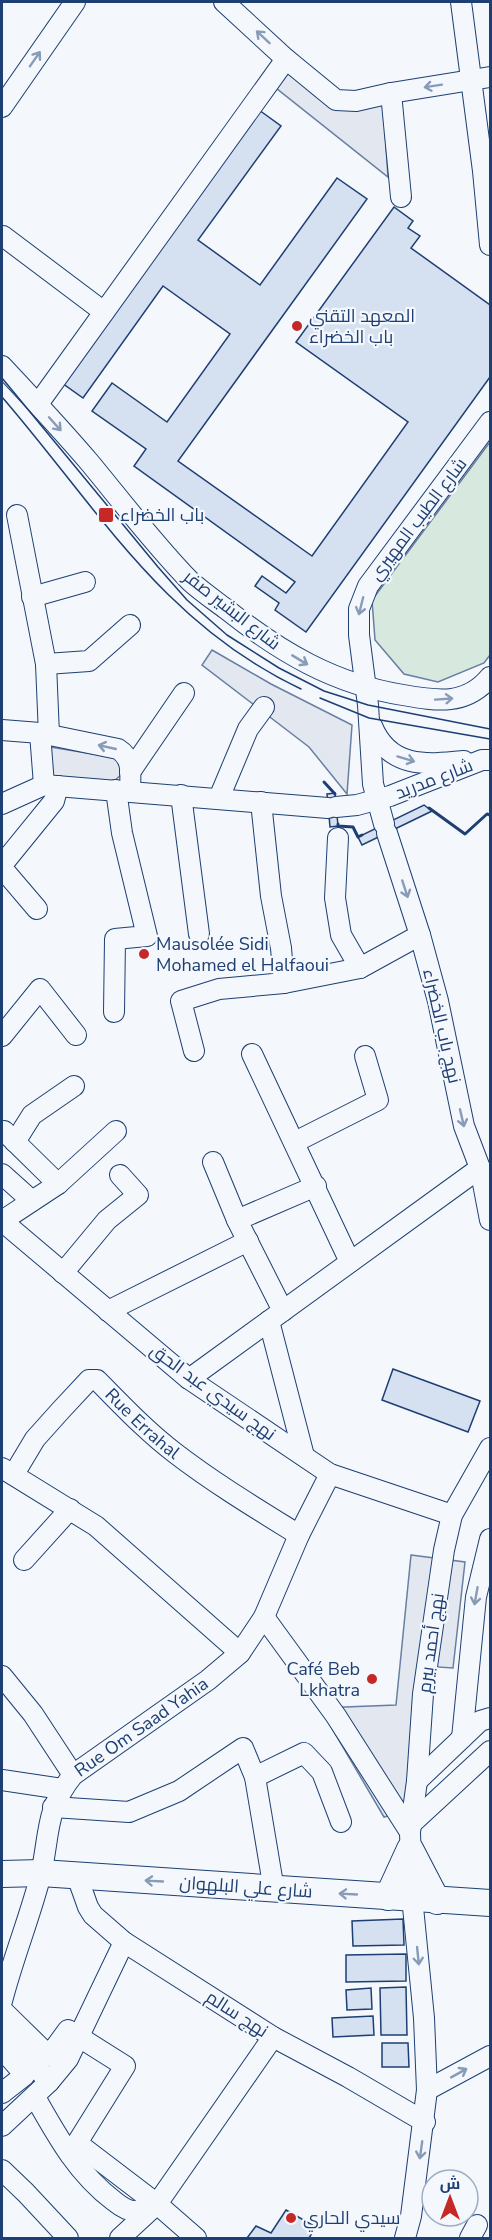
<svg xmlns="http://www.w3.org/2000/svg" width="492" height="2240" font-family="'Nunito Sans',Cairo,sans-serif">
	<rect width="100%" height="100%" fill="#f4f7fb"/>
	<path fill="#d7e8df" stroke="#687fa3" stroke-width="1.5" d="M490 442V655L484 663 438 682 404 674 375 640 372 600Z"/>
	<g fill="#e3e8f0" stroke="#687fa3" stroke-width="1.5">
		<path d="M291 67 335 106 383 100 388 177 276 88Z"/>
		<path d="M212 650 271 684 352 725 347 794 309 747 202 665Z"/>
		<path d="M50 747 112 757 119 760 122 774 113 782 51 778Z"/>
		<path d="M411 1555 465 1562 453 1668 423 1666 409 1810 384 1817 320 1708 396 1705Z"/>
	</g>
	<g fill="#d5e0f0" stroke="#1d3f73" stroke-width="1.5">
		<path d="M259 110 281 126 198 240 260 285 337 178 367 199 178 461 312 556 408 422 296 342 394 207 413 221 408 228 420 236 411 248 490 305V377L306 632 275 610 279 603 255 586 262 576 286 593 295 582 134 466 146 449 92 411 112 383 167 422 230 334 163 286 83 398 62 383Z"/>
		<path d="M335 793 338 826 330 827 327 794Z"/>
		<path d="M424 805 432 811 362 845 358 837Z"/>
		<path d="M393 1369 480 1401 468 1432 382 1400Z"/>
		<path d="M403 1919 404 1945 353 1946 352 1921Z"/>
		<path d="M406 1954V1981L346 1982V1955Z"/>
		<path d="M406 1987 407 2035H381L380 1988Z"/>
		<path d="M371 1988 372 2009 347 2010 346 1990Z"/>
		<path d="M373 2016 374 2035 333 2037 332 2018Z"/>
		<path d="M382 2043H408L409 2067H382Z"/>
		<path d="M286 2210 316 2227 309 2238H247L256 2226 271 2233Z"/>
	</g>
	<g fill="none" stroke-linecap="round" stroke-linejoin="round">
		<defs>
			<g id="minor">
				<path d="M224 2 286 59 336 100 356 101 391 93 490 77"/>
				<path d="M461 2 483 171 490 245"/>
				<path d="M391 93 401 197"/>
				<path d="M2 107 75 2"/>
				<path d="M3 236 104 312"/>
				<path d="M2 366C32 398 62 430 90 463 123 503 154 544 190 581 201 591 214 600 226 609 280 652 334 684 403 695 437 701 466 706 490 677"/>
				<path d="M38 404 286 59"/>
				<path d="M17 515 46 664 49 735"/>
				<path d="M32 597 85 582"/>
				<path d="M46 664 89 661 130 625"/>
				<path d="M372 726C389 768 425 765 464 761"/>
				<path d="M2 730 40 733 118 749C134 759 130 775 130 791"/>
				<path d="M40 733 44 785"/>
				<path d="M130 772 184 693"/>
				<path d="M181 795 199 934"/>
				<path d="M219 798 248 729 264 707"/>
				<path d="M261 802 271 896 281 948 284 983"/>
				<path d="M2 804 44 785 328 808"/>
				<path d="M336 807 357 805 390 796 482 760H490"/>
				<path d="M384 824 373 784 368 705 359 635V609L368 586 490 422"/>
				<path d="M387 833 420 935 438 1001 464 1126 480 1168 490 1220"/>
				<path d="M338 838 335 898 341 935 360 968"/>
				<path d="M2 865 54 801 58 786"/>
				<path d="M2 868 37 909"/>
				<path d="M114 1012 115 939 147 936 122 833 116 790"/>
				<path d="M2 1036 40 989 76 1035"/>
				<path d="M194 1051 181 1001 219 989 284 983 360 968 420 935"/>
				<path d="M252 1054 350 1262"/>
				<path d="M4 1131 58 1184"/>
				<path d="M15 1142 32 1115 74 1086"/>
				<path d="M295 1142 378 1100 365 1056"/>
				<path d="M213 1162 237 1220 283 1311"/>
				<path d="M2 1174 32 1201"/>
				<path d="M237 1220 316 1186"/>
				<path d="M2 1221 189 1379 330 1474 452 1515"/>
				<path d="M2 1221 58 1184 116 1131"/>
				<path d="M63 1273 107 1220 138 1195 120 1175"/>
				<path d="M108 1311 248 1241"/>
				<path d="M269 1321 304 1456"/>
				<path d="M189 1379 480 1168"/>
				<path d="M2 1468 96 1526 240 1653"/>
				<path id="s1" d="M14 1474 35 1439 61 1410 89 1380H97C122 1405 146 1431 175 1453 214 1483 257 1509 299 1535"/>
				<path d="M24 1560 70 1509"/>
				<path d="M264 1617 336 1716 410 1832"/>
				<path d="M2 1676 33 1714 73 1775"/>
				<path d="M462 1738 476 1597 490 1539"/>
				<path d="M255 1777 304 1753 322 1772 341 1822"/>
				<path d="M2 1780 62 1789"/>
				<path d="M417 1781 480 1721 490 1718"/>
				<path d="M53 1807 129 1812 179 1791 243 1748 255 1777 274 1890"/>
				<path d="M410 1825 490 1751"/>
				<path d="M77 1876 88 1907 93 1915 124 1942 273 2037 348 2077 425 2122"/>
				<path id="s2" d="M2 2001C13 1958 30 1917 41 1874 50 1833 45 1810 73 1775L208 1680 240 1653 264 1617 299 1535 330 1474"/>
				<path d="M2 2010 49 2056 68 2030 125 2066 77 2143 157 2204 120 2238"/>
				<path d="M2 2026 49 2082 2 2126"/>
				<path d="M2 2049 25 2075 2 2093"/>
				<path d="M49 2082 68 2059 124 1942"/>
				<path d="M427 2090 490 2056"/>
				<path d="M35 2097C57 2136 77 2173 114 2201 119 2205 127 2211 134 2211 141 2211 150 2206 157 2204L196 2238"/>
				<path d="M2 2170 26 2193 68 2238"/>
				<path d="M157 2204 273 2037"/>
				<path d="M405 2238 411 2216 427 2090 424 2018 412 1897 410 1832 417 1781 423 1694 444 1550 452 1515 490 1448"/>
				<path d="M470 2238 477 2225"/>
			</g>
			<g id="major">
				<path d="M2 1874 41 1873 490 1903"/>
				<path d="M388 1897 410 1849 437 1901"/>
			</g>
		</defs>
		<use href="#minor" stroke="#1d3f73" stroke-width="22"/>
		<use href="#major" stroke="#1d3f73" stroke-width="28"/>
		<use href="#minor" stroke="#f4f7fb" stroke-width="20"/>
		<use href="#major" stroke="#f4f7fb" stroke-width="26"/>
		<g stroke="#1d3f73" stroke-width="1.5">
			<path d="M2 378 158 567 187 600 227 635 279 668 324 691 368 705 490 729"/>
			<path d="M2 397C97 507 163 624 301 689"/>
			<path d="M320 698 369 718 490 739"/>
		</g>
		<g stroke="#1d3f73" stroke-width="3">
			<path d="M324 782 335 794"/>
			<path d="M429 808 465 834 487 814 490 815"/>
			<path d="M338 824V826L353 827 358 837 362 835"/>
		</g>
	</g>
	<defs><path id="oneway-shaft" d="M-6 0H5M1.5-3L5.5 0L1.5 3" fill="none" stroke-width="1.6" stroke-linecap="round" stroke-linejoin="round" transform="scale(1.5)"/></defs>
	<g stroke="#889bb7">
		<use href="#oneway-shaft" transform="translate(263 37) rotate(-137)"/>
		<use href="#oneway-shaft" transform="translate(35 59) rotate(-55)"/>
		<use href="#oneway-shaft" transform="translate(433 86) rotate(171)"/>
		<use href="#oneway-shaft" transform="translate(55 424) rotate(48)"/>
		<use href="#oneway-shaft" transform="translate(361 606) rotate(104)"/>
		<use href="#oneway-shaft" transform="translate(300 660) rotate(31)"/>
		<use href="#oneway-shaft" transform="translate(444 699) rotate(-4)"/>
		<use href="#oneway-shaft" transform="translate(107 747) rotate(-167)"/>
		<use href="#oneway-shaft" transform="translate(406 759) rotate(17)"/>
		<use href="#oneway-shaft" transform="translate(405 889) rotate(72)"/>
		<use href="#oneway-shaft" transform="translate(462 1118) rotate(77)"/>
		<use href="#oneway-shaft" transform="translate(476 1596) rotate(100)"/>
		<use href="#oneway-shaft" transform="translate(154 1881) rotate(-177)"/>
		<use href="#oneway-shaft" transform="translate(348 1894) rotate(-177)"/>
		<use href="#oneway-shaft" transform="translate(418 1956) rotate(84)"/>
		<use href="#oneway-shaft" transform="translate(459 2073) rotate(-29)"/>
		<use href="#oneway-shaft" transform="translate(421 2150) rotate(98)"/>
	</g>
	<g fill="#c62828" stroke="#f4f7fb" stroke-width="2">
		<circle cx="297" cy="326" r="6"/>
		<rect x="98" y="507" width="16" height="16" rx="3"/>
		<circle cx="144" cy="954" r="6"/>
		<circle cx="372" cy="1679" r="6"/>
		<circle cx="291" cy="2218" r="6"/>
	</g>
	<g text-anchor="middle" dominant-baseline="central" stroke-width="4.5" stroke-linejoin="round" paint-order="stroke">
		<g font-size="18" fill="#1d3f73" stroke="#f4f7fb" text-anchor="start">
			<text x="309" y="316">المعهد التقني<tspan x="309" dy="21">باب الخضراء</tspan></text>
			<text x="120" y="515">باب الخضراء</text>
			<text x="156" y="944">Mausolée Sidi<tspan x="156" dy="21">Mohamed el Halfaoui</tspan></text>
			<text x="360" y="1669" text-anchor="end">Café Beb<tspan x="360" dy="21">Lkhatra</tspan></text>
			<text x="303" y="2218">سيدي الحاري</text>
		</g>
		<g font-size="18" fill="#1d3f73" stroke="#f4f7fb">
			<text transform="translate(418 519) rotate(-53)">شارع الطيب المهيري</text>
			<text transform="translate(232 610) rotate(38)">شارع البشير صفر</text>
			<text transform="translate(434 779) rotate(-21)">شارع مدريد</text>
			<text transform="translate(442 1026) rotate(77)">نهج باب الخضراء</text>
			<text transform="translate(213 1392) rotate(36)">نهج سيدي عبد الحق</text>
			<text stroke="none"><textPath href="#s1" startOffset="192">Rue Errahal</textPath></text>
			<text transform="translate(431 1643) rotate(-82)">نهج أحمد بيرم</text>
			<text stroke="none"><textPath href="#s2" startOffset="322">Rue Om Saad Yahia</textPath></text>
			<text transform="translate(246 1887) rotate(4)">شارع علي البلهوان</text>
			<text transform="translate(237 2014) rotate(33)">نهج سالم</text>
		</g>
	</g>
	<rect width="492" height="2240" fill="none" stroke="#1d3f73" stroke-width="6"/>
	<g transform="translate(450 2198)"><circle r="28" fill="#f4f7fb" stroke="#9eadc5" stroke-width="1.5"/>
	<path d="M0-4.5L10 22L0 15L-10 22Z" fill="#c62828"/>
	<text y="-9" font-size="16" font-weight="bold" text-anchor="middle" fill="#1d3f73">ش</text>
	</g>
</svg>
